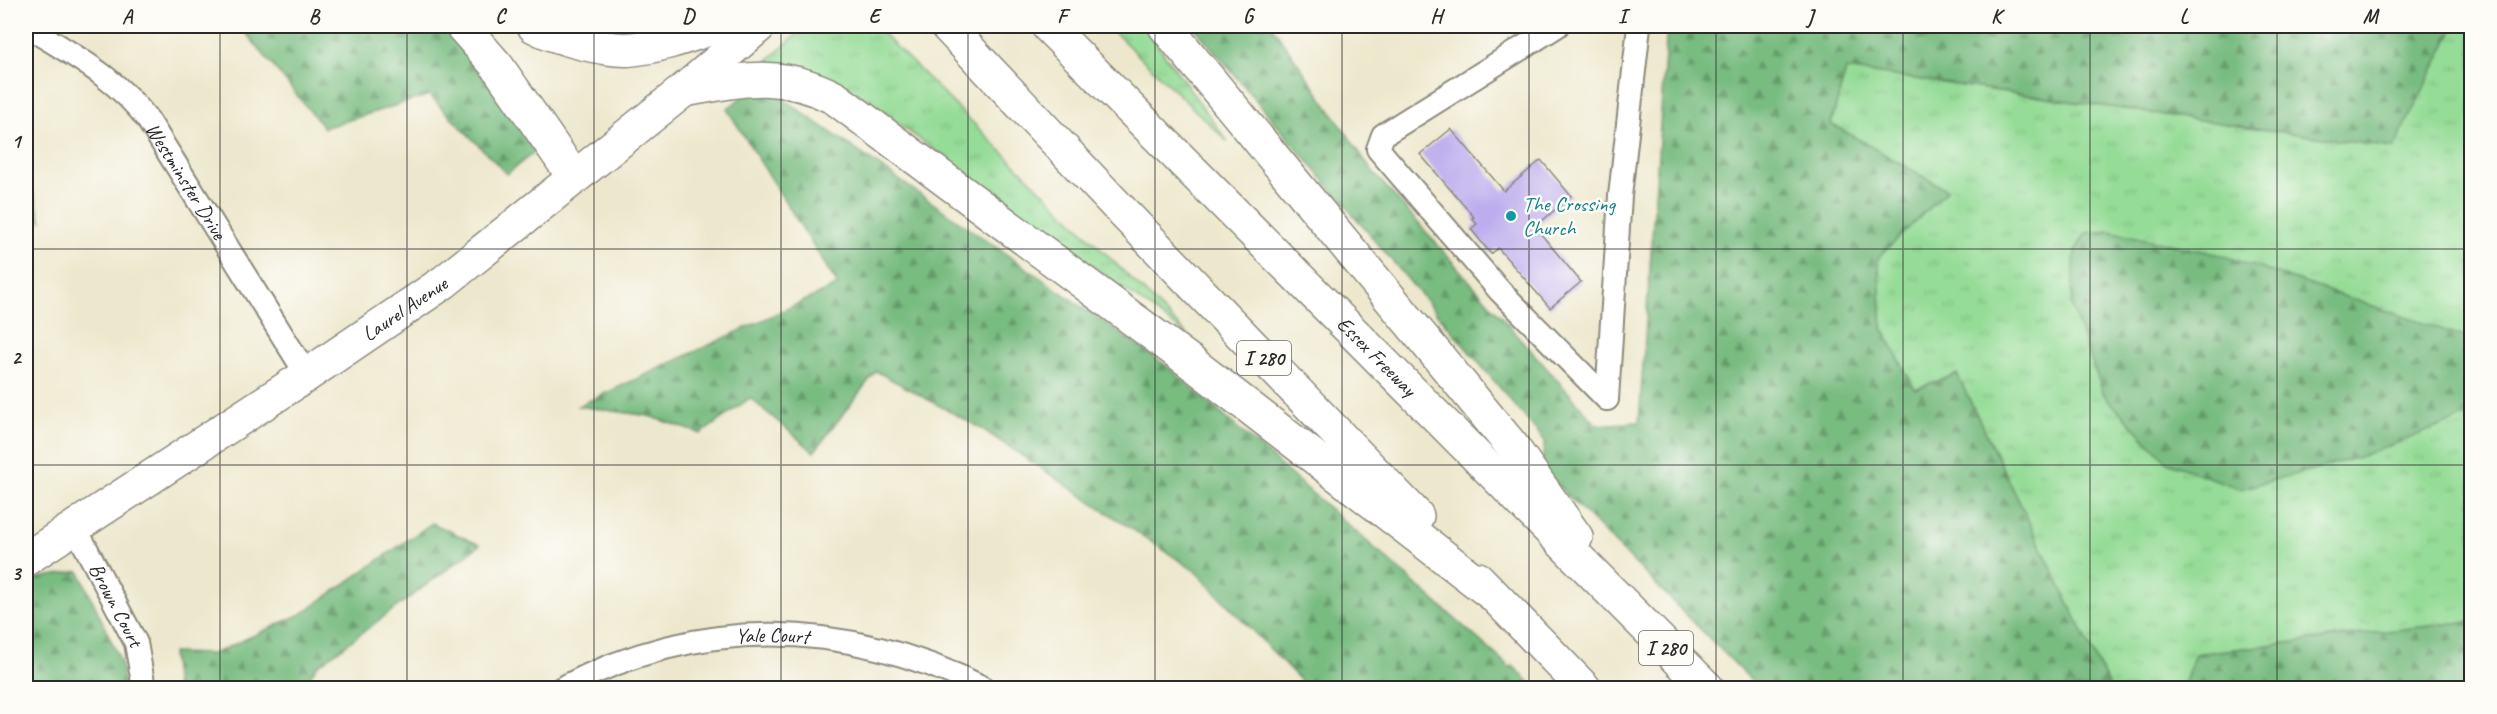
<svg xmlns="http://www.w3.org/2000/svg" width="2497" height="714" font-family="Caveat,sans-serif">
	<defs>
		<pattern id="grass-tufts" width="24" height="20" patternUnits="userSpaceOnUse" patternTransform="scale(1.5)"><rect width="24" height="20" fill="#95dc97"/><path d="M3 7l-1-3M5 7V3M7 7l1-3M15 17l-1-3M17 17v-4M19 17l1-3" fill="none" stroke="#81bd82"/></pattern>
		<pattern id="forest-firs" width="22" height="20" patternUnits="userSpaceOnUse" patternTransform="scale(1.5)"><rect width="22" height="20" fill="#78bc80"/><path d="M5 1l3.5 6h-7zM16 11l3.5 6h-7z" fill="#639969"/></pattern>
	</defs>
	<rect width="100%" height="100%" fill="#fdfcf7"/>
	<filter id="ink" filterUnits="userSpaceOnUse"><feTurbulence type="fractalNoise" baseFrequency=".0167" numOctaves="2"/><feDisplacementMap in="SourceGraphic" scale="12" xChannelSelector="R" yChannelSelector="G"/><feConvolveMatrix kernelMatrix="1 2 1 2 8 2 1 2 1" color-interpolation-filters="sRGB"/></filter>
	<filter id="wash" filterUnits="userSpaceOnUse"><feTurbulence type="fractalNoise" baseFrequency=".008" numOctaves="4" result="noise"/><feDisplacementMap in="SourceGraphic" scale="24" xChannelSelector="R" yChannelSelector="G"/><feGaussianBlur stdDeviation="1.35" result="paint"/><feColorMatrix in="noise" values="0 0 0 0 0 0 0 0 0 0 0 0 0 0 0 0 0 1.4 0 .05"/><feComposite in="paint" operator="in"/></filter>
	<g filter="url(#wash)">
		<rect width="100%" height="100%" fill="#ede8cd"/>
		<g fill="url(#grass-tufts)" stroke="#608461" stroke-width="1.5">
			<path d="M806 26H875L1191 338 847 86 767 61Z"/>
			<path d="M1108 26H1144L1228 142Z"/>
			<path d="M2455 26H2471V621L2195 654 2183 688H2110L1957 375 1915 389 1882 328 1878 258 1947 190 1831 124 1846 69 2393 148Z"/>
		</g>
		<g fill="url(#forest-firs)" stroke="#527456" stroke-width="1.5">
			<path d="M240 26H444L539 148 507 174 429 95 324 128Z"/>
			<path d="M1193 26H1272L1373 172 1597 425 1639 422 1667 26H2455L2394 148 1846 69 1831 124 1947 190 1878 258 1882 328 1915 389 1957 374 2110 688H1759L1541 469 1545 441Z"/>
			<path d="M770 90 1167 366 1511 668 1512 665 1535 688H1308L1195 571 982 429 876 371 814 452 750 398 701 434 649 416 578 406 838 285 727 109 747 93Z"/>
			<path d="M26 171 42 221 26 213Z"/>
			<path d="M2108 231 2221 255 2471 339V419L2462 418 2359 457 2241 489 2167 462 2104 395 2071 305 2075 252 2086 233Z"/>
			<path d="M432 523 480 545 316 667 303 688H176L172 653 213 654 303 613Z"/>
			<path d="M79 571 121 662 124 688H26V580Z"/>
			<path d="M2471 621V688H2183L2195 654Z"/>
		</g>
		<g id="blocks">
			<path fill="#bdadee" d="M1451 129 1504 191 1541 160 1571 196 1535 227 1581 282 1550 308 1498 248 1491 254 1471 229 1477 224 1472 218 1474 217 1420 154Z"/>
		</g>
	</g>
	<g filter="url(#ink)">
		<use href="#blocks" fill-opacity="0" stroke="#8c8a7c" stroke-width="1.5"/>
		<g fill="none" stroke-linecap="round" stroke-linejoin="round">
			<defs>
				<g id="minor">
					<path id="s1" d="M27 26C72 55 115 76 148 120L307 375"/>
					<path d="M1557 26 1383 135 1378 149 1500 291 1607 399"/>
					<path d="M1607 399 1620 196 1639 26"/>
					<path id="s2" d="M75 527 136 643 144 688"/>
					<path id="s3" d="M562 688C702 615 844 619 984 688"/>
				</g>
				<g id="secondary">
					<path id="s4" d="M26 559 307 375 444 282 684 90 759 26"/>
				</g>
				<g id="motorway">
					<path d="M462 26 497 66 574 177"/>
					<path d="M534 26C556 38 608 52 633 49 662 46 691 35 718 26"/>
					<path d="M947 26 1118 207 1417 516"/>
					<path id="s5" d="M1048 26 1707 688"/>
					<path d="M1165 26 1512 446 1576 537"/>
					<path d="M684 90C742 80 780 69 835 98L1188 360 1492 594"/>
					<path d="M1478 579 1584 688"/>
				</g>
			</defs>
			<use href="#minor" stroke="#8c8a7c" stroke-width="26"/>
			<use href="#secondary" stroke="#8c8a7c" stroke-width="36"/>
			<use href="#motorway" stroke="#8c8a7c" stroke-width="36"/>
			<use href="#minor" stroke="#fff" stroke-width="22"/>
			<use href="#secondary" stroke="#fff" stroke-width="33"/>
			<use href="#motorway" stroke="#fff" stroke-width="33"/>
		</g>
	</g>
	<path fill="none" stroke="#2b2b2b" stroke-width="1.5" stroke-opacity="0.55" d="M220 26V688M407 26V688M594 26V688M781 26V688M968 26V688M1155 26V688M1342 26V688M1529 26V688M1716 26V688M1903 26V688M2090 26V688M2277 26V688M26 249H2472M26 465H2472"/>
	<circle fill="#0f9aa8" stroke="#fdfcf7" stroke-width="2" cx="1511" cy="216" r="6"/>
	<g text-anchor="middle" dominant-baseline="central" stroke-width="5" stroke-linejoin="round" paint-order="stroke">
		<g fill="#fdfcf7" stroke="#6a6a68" stroke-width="1.5">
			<rect x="1237" y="341" width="54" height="34" rx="4.5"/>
			<rect x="1639" y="631" width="54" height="34" rx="4.5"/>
		</g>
		<g font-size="20" font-weight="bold" fill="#2b2b2b">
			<text x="1264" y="358">I 280</text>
			<text x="1666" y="648">I 280</text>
		</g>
		<g font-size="21" fill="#2b2b2b" stroke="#fdfcf7">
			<text stroke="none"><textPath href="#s1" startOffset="226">Westminster Drive</textPath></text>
			<text stroke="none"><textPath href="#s4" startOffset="454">Laurel Avenue</textPath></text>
			<text stroke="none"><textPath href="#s5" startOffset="466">Essex Freeway</textPath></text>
			<text stroke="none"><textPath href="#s2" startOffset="88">Brown Court</textPath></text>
			<text stroke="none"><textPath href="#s3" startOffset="219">Yale Court</textPath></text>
		</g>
		<g font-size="21" fill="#0d838f" stroke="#fdfcf7" text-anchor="start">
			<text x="1523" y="204">The Crossing<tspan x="1523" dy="24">Church</tspan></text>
		</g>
	</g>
	<rect width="2497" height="714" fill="none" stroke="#fdfcf7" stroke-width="66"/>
	<rect x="33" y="33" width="2431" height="648" fill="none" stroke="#2b2b2b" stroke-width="2"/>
	<g font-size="20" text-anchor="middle" font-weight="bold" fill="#2b2b2b">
		<text x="127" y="23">A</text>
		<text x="314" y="23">B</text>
		<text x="500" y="23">C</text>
		<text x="688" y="23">D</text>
		<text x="874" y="23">E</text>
		<text x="1062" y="23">F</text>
		<text x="1248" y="23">G</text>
		<text x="1436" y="23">H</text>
		<text x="1622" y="23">I</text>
		<text x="1810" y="23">J</text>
		<text x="1996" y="23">K</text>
		<text x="2184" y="23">L</text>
		<text x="2370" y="23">M</text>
		<text x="16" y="148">1</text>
		<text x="16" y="364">2</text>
		<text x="16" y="580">3</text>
	</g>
</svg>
